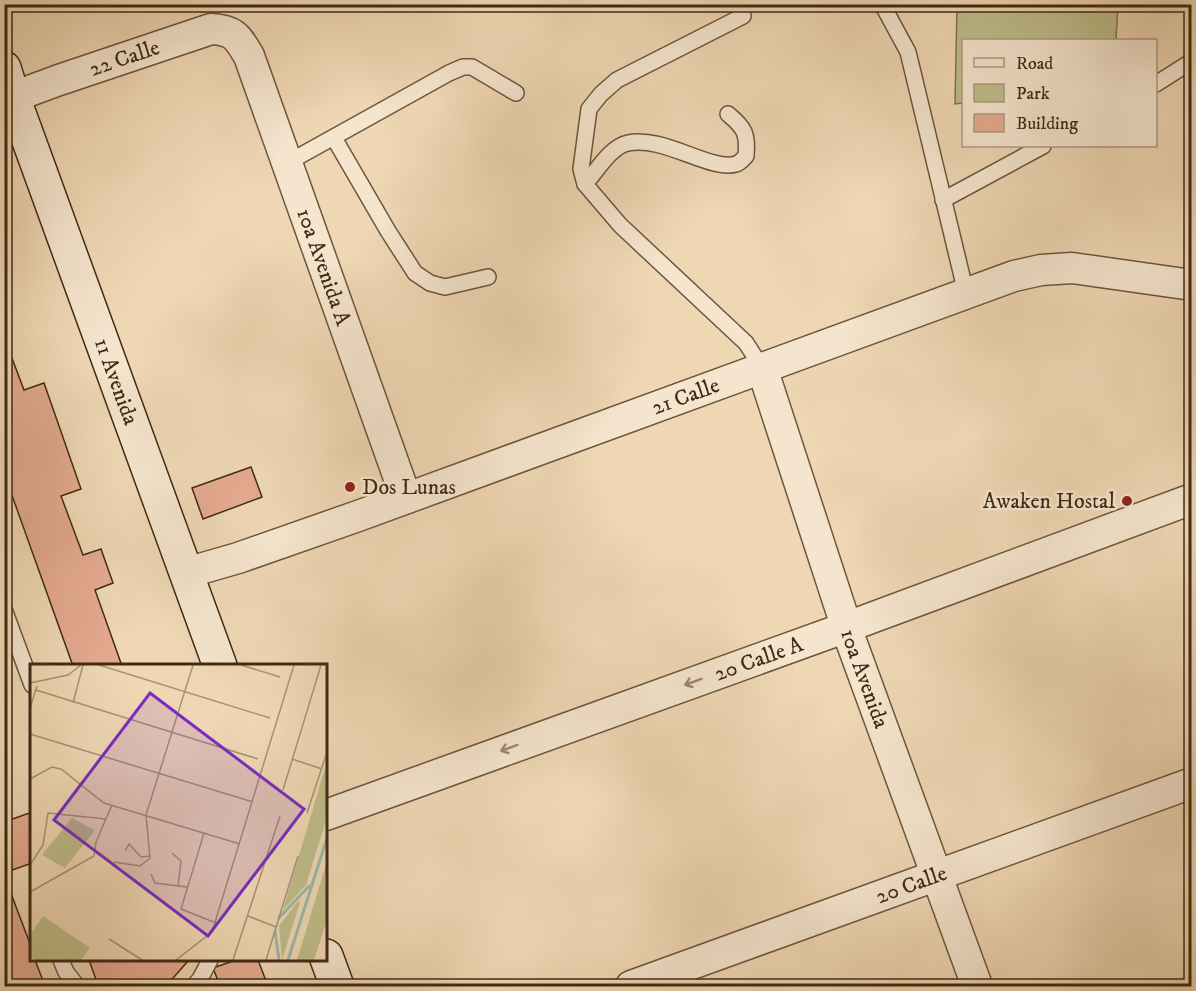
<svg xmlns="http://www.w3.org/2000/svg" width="1196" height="991" font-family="'IM FELL DW Pica',serif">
	<rect width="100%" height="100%" fill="#efd7b4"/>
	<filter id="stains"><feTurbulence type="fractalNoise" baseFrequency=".00333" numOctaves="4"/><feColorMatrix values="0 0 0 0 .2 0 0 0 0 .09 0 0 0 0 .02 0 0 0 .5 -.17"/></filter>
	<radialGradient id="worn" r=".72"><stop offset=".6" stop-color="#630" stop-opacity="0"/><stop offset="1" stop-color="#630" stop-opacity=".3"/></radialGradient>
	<path fill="#bebd8a" stroke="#7f744f" stroke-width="1.5" d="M957 5H1118L1116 40H964L963 103 955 104Z"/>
	<g fill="#e4aa90" stroke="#402a14" stroke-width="1.5">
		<path d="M4 337 24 390 44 383 81 489 61 496 83 555 101 549 113 583 95 590 122 666H73L4 473Z"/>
		<path d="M251 467 262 497 203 519 192 488Z"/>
		<path d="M4 700 11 718 4 720Z"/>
		<path d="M32 812V863L4 873V822Z"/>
		<path d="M4 875 32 949V960H35L45 986H4Z"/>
		<path d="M89 960H189L166 986H108L98 985Z"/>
		<path d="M236 960H258L268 986H220L213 968Z"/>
	</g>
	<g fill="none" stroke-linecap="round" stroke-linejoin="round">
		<defs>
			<g id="lane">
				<path d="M882 4 908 52 966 293"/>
				<path d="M743 16 617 80 601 94 589 109 581 169 585 184 620 225 746 343 762 368"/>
				<path d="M1156 84 1192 61"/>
				<path d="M334 138 388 231 415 273 430 283 445 287 488 277"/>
				<path d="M287 163 449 73 463 67H472L516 93"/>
				<path d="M585 184C597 171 610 147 628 143 662 135 712 172 736 164 740 163 743 159 746 156 748 134 745 128 728 114"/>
				<path d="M943 200 1043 146"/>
				<path d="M4 609 32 685"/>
				<path d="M61 960 66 972 77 986"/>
				<path d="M194 986 200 979 210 960"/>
			</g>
			<g id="street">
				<path id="s1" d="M13 97 59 80 211 29C235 30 238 38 249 56L406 498"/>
				<path id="s2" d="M762 368 851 641 977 986"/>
				<path id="s3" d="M186 573 238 558 358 516 1014 276 1041 270 1072 268 1192 285"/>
				<path id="s4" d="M326 815 847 627 1192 499"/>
				<path id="s5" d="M631 986 1192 783"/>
			</g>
			<g id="secondary">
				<path id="s6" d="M4 68 13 97 220 666"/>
				<path d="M326 956 337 986"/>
			</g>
		</defs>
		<use href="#lane" stroke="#6c553c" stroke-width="18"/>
		<use href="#street" stroke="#6c553c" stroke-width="33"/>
		<use href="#secondary" stroke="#402a14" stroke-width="36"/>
		<use href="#lane" stroke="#f5e5ce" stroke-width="15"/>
		<use href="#street" stroke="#f5e5ce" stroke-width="30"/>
		<use href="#secondary" stroke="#f5e5ce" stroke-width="33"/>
	</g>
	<defs><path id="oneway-shaft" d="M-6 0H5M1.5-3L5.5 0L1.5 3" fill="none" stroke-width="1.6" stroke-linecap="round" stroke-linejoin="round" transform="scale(1.5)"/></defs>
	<g stroke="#9a8871">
		<use href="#oneway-shaft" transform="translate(693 682) rotate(160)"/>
		<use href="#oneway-shaft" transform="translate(509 748) rotate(160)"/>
	</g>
	<g fill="#8f2418" stroke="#f5e5ce" stroke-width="2">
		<circle cx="350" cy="487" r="6"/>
		<circle cx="1127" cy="501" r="6"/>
	</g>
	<g text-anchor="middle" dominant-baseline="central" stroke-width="5" stroke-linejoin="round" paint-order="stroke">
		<g font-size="22" fill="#402a14" stroke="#f5e5ce">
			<text stroke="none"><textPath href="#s1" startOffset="118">22 Calle</textPath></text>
			<text stroke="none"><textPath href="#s1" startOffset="483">10a Avenida A</textPath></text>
			<text stroke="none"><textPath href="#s6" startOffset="333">11 Avenida</textPath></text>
			<text stroke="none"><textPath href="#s3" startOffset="530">21 Calle</textPath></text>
			<text stroke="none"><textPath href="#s4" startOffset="460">20 Calle A</textPath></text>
			<text stroke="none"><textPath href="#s2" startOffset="327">10a Avenida</textPath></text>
			<text stroke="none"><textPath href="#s5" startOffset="298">20 Calle</textPath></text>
		</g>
		<g font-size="22" fill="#402a14" stroke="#f5e5ce" text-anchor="start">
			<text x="362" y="487">Dos Lunas</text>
			<text x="1115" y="501" text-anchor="end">Awaken Hostal</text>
		</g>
	</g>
	<g transform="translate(30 664)">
		<rect width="297" height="297" fill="#efd7b4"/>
		<path d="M297 97V153L276 221 253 246ZM42 154 65 166 35 204 12 191ZM297 197V256L284 296H267ZM268 237 270 238 252 296 249 262ZM13 252 60 284 51 296H6L0 292V271Z" fill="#bebd8a"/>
		<path fill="none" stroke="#9abaac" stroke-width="3" d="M248 255 280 221M245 267 249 296M258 296 297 174"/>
		<path fill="none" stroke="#a99274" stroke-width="1.5" d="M69 1 240 54M211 1 250 13M0 19 38 11 51 1M6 26 228 95M43 39 53 1M0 44 7 22M0 70 223 138M262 95 292 105M0 115 22 103 31 105 74 139 210 180M253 126 291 1M277 149 297 88M174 169 151 245 186 259M95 187 99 180 111 193 120 192M142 189 151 197 148 222M84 198 110 202 120 194 116 151 163 1M0 201 13 181 18 149 76 155M121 210 125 219 157 223M0 228 64 192 66 178 82 141M218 252 246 263M79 275 112 296M146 296 182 268 264 1M203 296 250 152M236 296 268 192"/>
		<path fill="#7b2cbf" fill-opacity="0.15" stroke="#7b2cbf" stroke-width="3" d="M120 29 274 145 178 272 24 156Z"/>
		<rect width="297" height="297" fill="none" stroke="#402a14" stroke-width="3"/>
	</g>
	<rect width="1196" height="991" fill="none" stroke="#efd7b4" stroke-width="24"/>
	<rect x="6" y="6" width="1184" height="979" fill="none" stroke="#402a14" stroke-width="3"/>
	<rect x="12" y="12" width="1172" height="967" fill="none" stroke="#402a14" stroke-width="1.5"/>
	<rect x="962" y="39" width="195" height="108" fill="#f5e5ce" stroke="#ad9a84" stroke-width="1.5"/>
	<rect x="974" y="58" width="30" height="9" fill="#f5e5ce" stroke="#ad9a84" stroke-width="1.5"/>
	<text x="1016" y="69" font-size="18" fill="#402a14">Road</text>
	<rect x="974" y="84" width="30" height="18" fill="#bebd8a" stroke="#ad9a84" stroke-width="1.5"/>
	<text x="1016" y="99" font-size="18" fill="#402a14">Park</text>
	<rect x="974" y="114" width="30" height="18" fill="#e4aa90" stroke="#ad9a84" stroke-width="1.5"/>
	<text x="1016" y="129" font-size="18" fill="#402a14">Building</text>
	<rect width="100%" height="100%" filter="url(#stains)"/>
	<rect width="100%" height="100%" fill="url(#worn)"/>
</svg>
